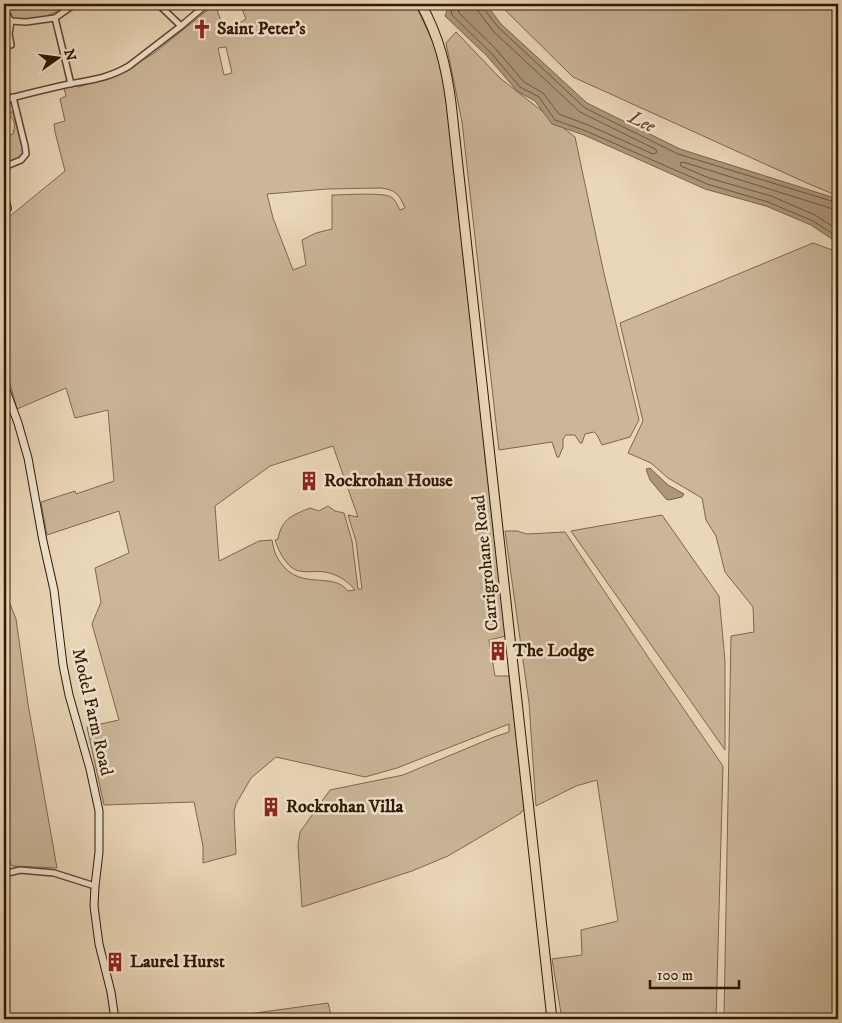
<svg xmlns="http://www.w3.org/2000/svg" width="842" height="1023" font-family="'IM FELL DW Pica',serif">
	<rect width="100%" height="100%" fill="#ead7b8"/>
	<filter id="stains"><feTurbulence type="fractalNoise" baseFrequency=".004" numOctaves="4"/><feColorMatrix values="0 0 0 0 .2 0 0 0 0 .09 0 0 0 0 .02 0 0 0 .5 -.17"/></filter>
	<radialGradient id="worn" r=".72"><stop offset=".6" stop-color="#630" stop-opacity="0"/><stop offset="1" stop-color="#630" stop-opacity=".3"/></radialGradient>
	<g fill="#cbb699" stroke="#7e664d" fill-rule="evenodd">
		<path d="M4 4H70L69 6 38 20H14L6 10Z"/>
		<path d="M215 4 225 32 246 19 240 4H415L435 46 447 96 506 636 489 640 495 676H509L526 809 521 812V813L448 856 412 871 302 907 298 845 300 832 330 790 403 775 494 737 509 732V724L397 768 365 777 276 757 251 778 236 804 234 812 236 854 203 863V846L194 802 104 805 87 727 119 720 92 624 101 602 95 568 129 553 119 511 47 535 41 502 75 491 76 494 114 481 108 410 75 418 66 388 17 409 4 362V221L65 171 55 132 54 124 65 121 60 99 66 96 64 88 71 85 79 87 120 73 153 54ZM226 47 232 73 224 75 218 48ZM381 188C396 190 399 194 405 208L400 210C397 205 396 200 391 197 383 192 343 195 332 195V229L316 233 302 240 306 265 293 270 273 218 267 194 327 189ZM333 446 358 517 348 515 356 541 362 589H358L352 541 344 513 335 511 328 506 319 511 310 508C293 515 282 518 278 539L275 540C278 549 283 560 291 567 300 575 315 570 325 572 337 574 348 581 355 590L348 591C331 569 296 595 276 555 274 551 273 545 272 540L259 541 219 561 215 506 270 466Z"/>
		<path d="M499 4H838V196L809 184 573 77Z"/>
		<path d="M456 32 500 78 575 137 603 269 639 420 630 437 602 445 597 435 594 432 585 434 582 443H580L575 435H566L563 439V447L559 457H557L552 442 499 450 462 122 446 43Z"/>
		<path d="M4 105 7 106 10 112H13L23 151 21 156 9 164H4V137L13 134C16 123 15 117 4 114Z"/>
		<path d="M813 243 838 252V1019H724L731 636 754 632 753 607 725 572 716 536 706 520 702 498 668 478 651 463 628 453 643 421 620 323Z"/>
		<path d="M662 515 719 596 725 661V750L571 531Z"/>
		<path d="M505 531H517L527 534 565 532 650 660 723 766 716 1019H562L552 959 582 955 581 930 618 921 597 780 576 786 536 806 529 703Z"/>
		<path d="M4 589 16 619 28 704 57 868 12 866 4 850Z"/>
		<path d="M328 1003 332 1019H212Z"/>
	</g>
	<g fill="#ab967a" stroke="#7a634a">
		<path d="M444 4H486L501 24 587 103 680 149 838 199V243L811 225 766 206 705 189 584 135 552 124 535 101 517 91 487 56 445 16 447 10Z"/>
		<path d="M650 468 668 485 684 494 682 497 669 500 666 499 650 480 646 469Z"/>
	</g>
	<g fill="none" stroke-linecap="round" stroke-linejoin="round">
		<g stroke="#6e563e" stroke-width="1">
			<path d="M450 4 452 15 491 53 520 87 539 97 555 120 586 131 707 184 768 202 813 221 838 237"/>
			<path d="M457 4 459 13 495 48 524 82 543 93 559 114 588 125 653 154 656 153 657 151 655 149 580 112 494 32 478 11 476 4"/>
			<path d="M483 4 484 9 498 27 585 108 678 154 838 203"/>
			<path d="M838 209H833L683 162 680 163 681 166 709 178 771 196 815 215 838 230"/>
		</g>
		<defs>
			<g id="street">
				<path d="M158 4 181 26"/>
				<path d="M4 10 11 21 26 22 55 18 75 4H89"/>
				<path d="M55 18 71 84"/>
				<path d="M11 21 9 34 11 45"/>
				<path d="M4 100C25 94 47 89 69 84 91 80 109 78 129 66L181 26 207 4"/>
				<path d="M4 167 21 160 26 154 25 146 13 97"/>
				<path d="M4 193 8 208"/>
				<path d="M4 874 20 870 54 873 95 886"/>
			</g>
			<path id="secondary" d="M4 385 18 423 28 458 43 541 54 590 63 665 69 695 90 769 99 811V852L95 886 94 906 99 944 111 992 115 1019"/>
			<path id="highway" d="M421 4C439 37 446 65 451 103L552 1019"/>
		</defs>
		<use href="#street" stroke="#5f472f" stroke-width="8"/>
		<use href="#secondary" stroke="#311701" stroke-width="9"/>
		<use href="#highway" stroke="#311701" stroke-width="11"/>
		<use href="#street" stroke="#f1e5d1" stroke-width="5"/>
		<use href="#secondary" stroke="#f1e5d1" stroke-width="7"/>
		<use href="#highway" stroke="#ead7b8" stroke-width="9"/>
	</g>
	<defs>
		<symbol id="church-bare" viewBox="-9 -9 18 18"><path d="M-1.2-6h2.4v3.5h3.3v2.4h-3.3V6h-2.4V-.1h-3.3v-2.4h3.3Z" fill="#8f2418" stroke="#f1e5d1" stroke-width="2.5" paint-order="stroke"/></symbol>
		<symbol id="building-bare" viewBox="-9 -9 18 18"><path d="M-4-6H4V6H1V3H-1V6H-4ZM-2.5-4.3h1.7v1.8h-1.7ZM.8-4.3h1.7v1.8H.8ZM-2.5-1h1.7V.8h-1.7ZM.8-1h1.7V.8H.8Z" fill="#8f2418" stroke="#f1e5d1" stroke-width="2.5" paint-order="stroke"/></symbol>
	</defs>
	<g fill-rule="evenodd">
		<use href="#church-bare" x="188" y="15" width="28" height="28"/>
		<use href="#building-bare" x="295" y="467" width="28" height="28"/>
		<use href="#building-bare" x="484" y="637" width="28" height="28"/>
		<use href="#building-bare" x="257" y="793" width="28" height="28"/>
		<use href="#building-bare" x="101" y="948" width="28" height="28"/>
	</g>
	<g text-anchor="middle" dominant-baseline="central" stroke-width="5" stroke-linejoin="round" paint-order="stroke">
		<g font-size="18" font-weight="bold" fill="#311701" stroke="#f1e5d1" text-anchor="start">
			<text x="217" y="29">Saint Peter's</text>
			<text x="324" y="481">Rockrohan House</text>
			<text x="513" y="651">The Lodge</text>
			<text x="286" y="807">Rockrohan Villa</text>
			<text x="130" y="962">Laurel Hurst</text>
		</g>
		<g font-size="18" fill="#311701" stroke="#f1e5d1">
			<text transform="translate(486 563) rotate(-96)">Carrigrohane Road</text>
			<text transform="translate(92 712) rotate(77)">Model Farm Road</text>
		</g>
		<g font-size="19" font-style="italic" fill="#624a31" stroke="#f1e5d1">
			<text transform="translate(642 122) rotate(25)">Lee</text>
		</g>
	</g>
	<rect width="842" height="1023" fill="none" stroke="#ead7b8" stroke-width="20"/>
	<rect x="5" y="5" width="832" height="1013" fill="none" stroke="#311701" stroke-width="2.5"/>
	<rect x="10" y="10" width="822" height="1003" fill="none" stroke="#311701"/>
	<g transform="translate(58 58) rotate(76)" stroke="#f1e5d1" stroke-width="4" paint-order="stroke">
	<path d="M0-4L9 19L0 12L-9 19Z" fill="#311701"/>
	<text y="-8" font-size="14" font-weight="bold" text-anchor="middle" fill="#311701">N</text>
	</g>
	<path d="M650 980v8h89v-8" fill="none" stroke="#311701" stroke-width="2.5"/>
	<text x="657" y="980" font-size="15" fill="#311701" stroke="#f1e5d1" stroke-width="4" paint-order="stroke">100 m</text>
	<rect width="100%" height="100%" filter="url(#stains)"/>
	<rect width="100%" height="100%" fill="url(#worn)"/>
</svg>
